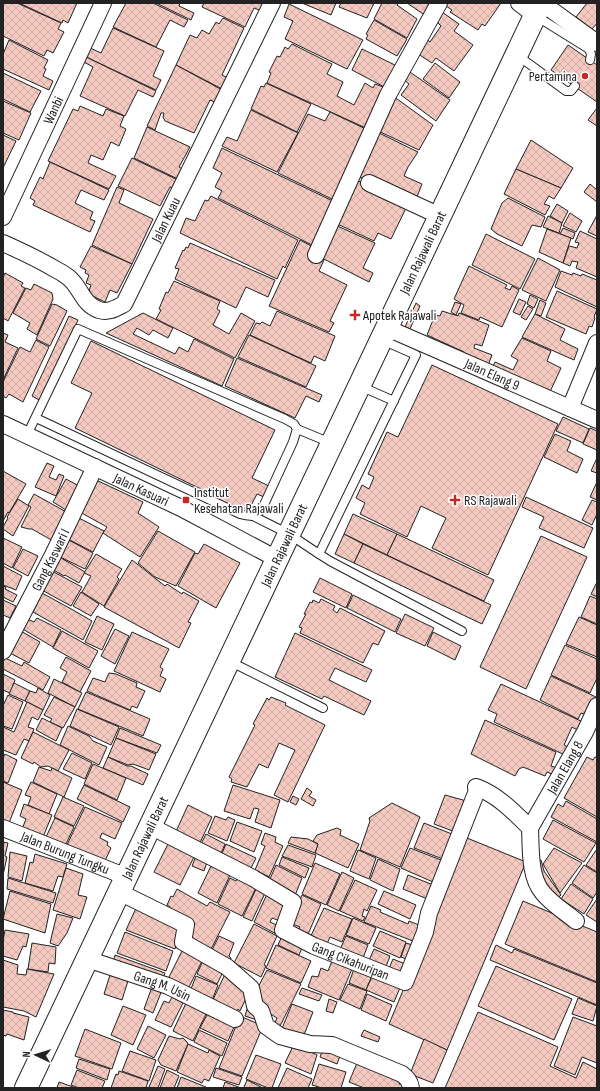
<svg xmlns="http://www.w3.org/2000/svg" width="600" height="1091" font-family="'Sofia Sans Condensed',sans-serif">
	<defs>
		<pattern id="building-cross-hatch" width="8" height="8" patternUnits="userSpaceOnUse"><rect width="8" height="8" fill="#f3c9c0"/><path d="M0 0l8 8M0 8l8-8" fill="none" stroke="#d0aca5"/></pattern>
	</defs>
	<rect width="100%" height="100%" fill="#fff"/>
	<g fill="url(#building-cross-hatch)" stroke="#222">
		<path d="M3 3H17L61 23 58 29 64 32 53 53 47 50 44 56 3 36Z"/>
		<path d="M19 3H77L68 23 63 20 62 23Z"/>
		<path d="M126 3H153L188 20 184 27 170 20 156 47 113 27Z"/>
		<path d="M156 3H180L179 6 194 13 191 20Z"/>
		<path d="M204 3H268L264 12 254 8 245 27 202 7Z"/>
		<path d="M302 3H336L331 15Z"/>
		<path d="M341 3H374L367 18 339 7Z"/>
		<path d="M382 3H396L398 4 397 5 417 19 407 38 374 19Z"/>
		<path d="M407 3H430L429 4 432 7 426 16Z"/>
		<path d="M444 3H501L485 26 482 24 478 30 450 12 452 10 443 4Z"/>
		<path d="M587 3H597V23L592 29 576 17Z"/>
		<path d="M289 4 363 40 347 69 285 39 293 21 284 17Z"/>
		<path d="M442 12 459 24 454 31 473 45 454 71 436 58 432 63 415 52 425 38 430 42 441 26 436 21Z"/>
		<path d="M223 18 244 28 222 75 232 80 226 91 176 65 190 35 197 38 202 30 209 34 216 22 219 24Z"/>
		<path d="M374 20 407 39 397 56 366 39 368 35 366 34Z"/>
		<path d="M113 28 164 51 153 76 161 80 156 90 84 56 88 47 101 53Z"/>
		<path d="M9 40 48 60 44 68 46 69 43 76 53 81 49 90 3 69V54Z"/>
		<path d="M292 44 332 64 327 74 343 82 337 96 354 105 365 83 373 88 375 84 386 88 368 129 267 83 271 73 269 72 277 56 280 57 285 47 288 49Z"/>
		<path d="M568 45 597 65V102L551 70Z"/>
		<path d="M362 49 399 67 388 89 352 70Z"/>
		<path d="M84 56 156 91 153 97 138 90 125 116 80 96 93 67 82 61Z"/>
		<path d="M435 63 460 82 449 98 423 79Z"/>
		<path d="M176 65 226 92 219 104 210 100 194 133 165 121 163 117 164 113H161L155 130 147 126Z"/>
		<path d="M407 70 450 100 436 121 401 95 409 84 402 78Z"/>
		<path d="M3 73 41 91 30 112 3 99Z"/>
		<path d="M266 83 311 104 297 132 251 109 261 86 264 87Z"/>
		<path d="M393 96 433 125 419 150 376 130Z"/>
		<path d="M3 101 31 113 19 140 3 133Z"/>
		<path d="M80 106 103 116 106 109 124 116 120 126 126 129 119 146 111 142 103 160 91 155 88 163 116 176 109 189 48 161 73 109 78 111Z"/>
		<path d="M597 108V126L588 120Z"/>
		<path d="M251 110 298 133 277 172 222 146 227 137 237 141Z"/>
		<path d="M330 112 368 130 336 201 278 173 308 114 325 121Z"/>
		<path d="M147 127 190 147 179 167 187 172 182 181 134 158Z"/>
		<path d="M375 131 418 152 408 167 404 176 422 184 415 202 355 175Z"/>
		<path d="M3 135 16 141 3 168Z"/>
		<path d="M531 140 573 168 561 188 516 169Z"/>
		<path d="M222 148 335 202 314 246 218 198 222 191 215 187 222 173 213 168Z"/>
		<path d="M132 158 182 182 178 191 170 187 160 206 118 186Z"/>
		<path d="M50 162 109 190 104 200 81 190 75 203 93 212 90 219 95 221 90 232 33 205 35 201 30 198 40 177 43 179Z"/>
		<path d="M516 169 561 188 554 199 549 196 544 204 550 206 545 215 504 194Z"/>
		<path d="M354 179 408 204 391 239 378 233 374 241 333 222Z"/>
		<path d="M590 184 597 190V202L584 192Z"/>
		<path d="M117 187 124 190 119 203 153 219 132 264 92 245Z"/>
		<path d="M211 196 298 240 285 268 283 266 277 279 180 233 186 218 195 221 205 200 208 201Z"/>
		<path d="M508 198 545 217 541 227 532 225 522 246 497 234 491 229 502 203Z"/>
		<path d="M557 204 568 211 562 223 550 216Z"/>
		<path d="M570 213 582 221 576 232 563 226Z"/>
		<path d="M597 215V236L588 232Z"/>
		<path d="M548 216 562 223 559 233 543 227Z"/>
		<path d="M333 224 375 243 363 268 373 273 369 282 320 257Z"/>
		<path d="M563 228 575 233 573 239 560 234Z"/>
		<path d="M547 229 571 238 563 263 539 252Z"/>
		<path d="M580 231 597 239V277L576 268 578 262 572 261 570 266 563 263 569 246 577 248 579 243 575 242Z"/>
		<path d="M486 234 535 259 520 289 472 265Z"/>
		<path d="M300 240 315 248 312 254 324 260 319 271 347 285 330 321 334 323 329 332 269 306Z"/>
		<path d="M190 243 275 280 268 297 246 287 236 308 175 279 179 269 175 268 183 250 184 251 186 247 188 248Z"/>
		<path d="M91 246 132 264 117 293 110 290 105 302 88 294 91 285 86 283 89 275 85 273 86 270 80 267Z"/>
		<path d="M538 258 560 270 546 301 522 290Z"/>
		<path d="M469 266 507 285 505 288 510 290 512 286 519 290 502 327 480 317 479 320 461 313 464 305 454 299Z"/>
		<path d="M561 271 572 275 573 273 581 276 582 274 597 280V307L555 287Z"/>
		<path d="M5 273 23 283 21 286 25 288 8 321 3 318V277Z"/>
		<path d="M174 281 220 301 217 309 220 311 213 325 229 334 241 313 255 321 235 358 156 319 161 310 159 309 166 292 168 293Z"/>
		<path d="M34 284 52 293 53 299 37 335 27 329 30 323 13 313 26 288 31 290Z"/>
		<path d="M557 291 597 309 594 317 595 318 592 327 589 326 586 334 546 317Z"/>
		<path d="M530 295 538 299 534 308 527 304Z"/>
		<path d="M519 299 526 302 520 315 513 312Z"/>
		<path d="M540 300 546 303 541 316 535 314Z"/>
		<path d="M455 302 461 304 456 315 451 312Z"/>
		<path d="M416 303 420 306 410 329 405 327Z"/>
		<path d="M52 304 57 305 67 311 50 346 36 339Z"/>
		<path d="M528 306 533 309 526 320 521 317Z"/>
		<path d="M277 311 335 336 325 361 314 356 311 363 250 335 256 323 260 324 262 322 270 326Z"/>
		<path d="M442 311 458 316 459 313 489 325 482 346 475 344 474 348 492 355 487 368 462 357 464 352 427 335 435 315 440 316Z"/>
		<path d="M143 313 173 328 168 338 153 330 149 335 137 328 133 334 175 354 179 347 188 352 194 339 234 359 222 386 106 333Z"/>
		<path d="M535 314 565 329 560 340 578 349 574 360 522 337Z"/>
		<path d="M69 316 78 320 41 401 32 396Z"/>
		<path d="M3 333 8 335 5 342 18 348 3 380Z"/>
		<path d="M249 335 316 366 306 387 238 357Z"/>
		<path d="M522 338 551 351 547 361 561 368 549 394 491 370 495 362 513 370 518 360 511 356Z"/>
		<path d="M36 340 49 347 23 402 9 394 6 398 3 396V382L20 347 30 352Z"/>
		<path d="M91 341 275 430 252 478 269 486 264 497 257 494 247 513 204 493 205 491 75 428 92 393 71 383Z"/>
		<path d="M237 358 322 395 319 402 306 396 295 418 225 386Z"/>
		<path d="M432 365 558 424 488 575 432 548 446 518 421 506 407 537 360 514 365 503 356 498 362 485 369 489 374 477 368 474 387 432 398 437Z"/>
		<path d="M563 417 589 429 583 443 556 431Z"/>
		<path d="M590 428 597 431V450L583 444Z"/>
		<path d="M555 434 571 441 567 451 583 459 577 473 544 457Z"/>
		<path d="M597 458V473L591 471Z"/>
		<path d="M47 463 54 466 49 477 56 480 59 474 64 476 56 496 35 487Z"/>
		<path d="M3 471 26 484 9 513 8 512 3 521Z"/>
		<path d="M66 479 79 486 66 510 53 502Z"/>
		<path d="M94 479 143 502 138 513 159 527 140 557 103 533 107 527 78 511Z"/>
		<path d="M597 482V500L590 497Z"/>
		<path d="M34 494 68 513 53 541 32 529H29L21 527 31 507 28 505Z"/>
		<path d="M526 497 593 528 584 548 539 528 544 517 522 507Z"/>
		<path d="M18 499 29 506 13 536 3 529V527L8 518 7 517Z"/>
		<path d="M592 500 597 502V514L592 525 582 520Z"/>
		<path d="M353 514 397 534 387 555 344 534Z"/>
		<path d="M77 517 104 531 93 552 66 538Z"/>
		<path d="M158 531 195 552 176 586 155 577 138 563Z"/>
		<path d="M344 534 363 544 354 563 335 554Z"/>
		<path d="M397 534 494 580 484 601 387 555Z"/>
		<path d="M541 536 587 557 526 689 480 667Z"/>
		<path d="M3 538 22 547 12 568 3 563Z"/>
		<path d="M65 538 93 553 85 569 56 555Z"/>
		<path d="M204 544 240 563 216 608 178 586 195 553 198 554Z"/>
		<path d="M363 544 491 605 482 624 354 563Z"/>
		<path d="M23 549 38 556 28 576 13 568Z"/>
		<path d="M96 554 122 569 117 577 119 579 104 606 82 592 91 576 84 573Z"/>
		<path d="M56 555 85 572 79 583 65 575 64 576 50 568Z"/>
		<path d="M132 560 165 586 167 584 182 594 183 592 199 601 188 622 191 623 179 648 104 607Z"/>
		<path d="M3 566 22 576 16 590 3 585Z"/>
		<path d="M50 570 82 587 71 606 40 589Z"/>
		<path d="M320 578 352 594 346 608 313 592Z"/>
		<path d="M597 582V597L591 594Z"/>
		<path d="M3 586 6 587 5 589 17 595 13 602 3 597Z"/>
		<path d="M81 592 99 604 91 616 73 606Z"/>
		<path d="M42 593 73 610 92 621 83 640 33 612Z"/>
		<path d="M353 595 401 619 395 632 347 608Z"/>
		<path d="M590 596 597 599V624L581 617Z"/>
		<path d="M321 599 335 606 333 610 337 613 340 608 385 631 378 645 373 643 363 663 300 633 302 628 299 627 306 614H304L310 602 312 603 313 600 319 603Z"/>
		<path d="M3 600 16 606 10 618 3 615Z"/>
		<path d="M405 614 434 628 425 646 396 633Z"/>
		<path d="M97 616 114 624 102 650 85 642Z"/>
		<path d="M579 617 597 625V657L566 644Z"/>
		<path d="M25 618 34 622 37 618 61 630 53 647 21 628Z"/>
		<path d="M115 629 129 636 115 664 101 656Z"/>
		<path d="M19 630 40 642 29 663 8 652Z"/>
		<path d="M62 631 98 651 89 668 53 648Z"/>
		<path d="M132 632 169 649 160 667 163 669 160 676 166 679 160 692 114 671Z"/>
		<path d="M433 632 461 646 455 660 427 646Z"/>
		<path d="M295 633 372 670 366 682 335 668 329 680 371 701 364 715 324 696 322 699 275 677Z"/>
		<path d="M565 645 597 659V678L590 693 551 675Z"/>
		<path d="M66 657 91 671 80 692 62 682 67 672 60 668Z"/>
		<path d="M5 658 22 666 24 662 50 677 43 690 3 669V662Z"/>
		<path d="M109 673 116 674 137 683 136 687 145 691 137 708 132 706 130 710 87 691 93 678 105 682Z"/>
		<path d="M3 674 15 680 10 693 3 690Z"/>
		<path d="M551 676 596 697 587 715 581 713 578 719 540 700Z"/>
		<path d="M54 679 82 693 75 707 48 693Z"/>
		<path d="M14 683 30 691 25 701 9 694Z"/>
		<path d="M501 684 583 722 579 731 572 727 564 745 570 748 567 756 494 722 497 714 488 710Z"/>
		<path d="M38 688 50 695 43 710 25 701 30 691 36 693Z"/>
		<path d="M86 692 150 719 143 736 78 709Z"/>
		<path d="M8 695 23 702 12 729 3 726V706Z"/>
		<path d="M54 697 75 707 63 728 50 722 52 719 44 715Z"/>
		<path d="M271 697 286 703 285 705 325 725 288 802 274 795 295 750 279 743 268 768 259 764 247 787 231 782 232 779 229 777 255 725 253 724 267 698 269 700Z"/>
		<path d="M27 702 43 710 38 720 32 717 28 727 34 729 29 741 24 739 16 755 3 750V727L14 732Z"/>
		<path d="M77 709 119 727 111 745 70 726Z"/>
		<path d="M42 718 62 728 56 741 36 730Z"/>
		<path d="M485 720 556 752 551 766 557 768 554 775 547 772 545 776 523 767 519 769 515 776 471 754Z"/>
		<path d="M68 726 89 736 93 741 107 747 99 765 60 745Z"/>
		<path d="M120 728 161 745 157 753 116 738Z"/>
		<path d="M33 732 69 750 58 771 48 766 41 767 34 762 33 764 21 758Z"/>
		<path d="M116 738 156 754 149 770 133 764 128 765 108 757Z"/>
		<path d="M72 753 92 763 85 779 63 769Z"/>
		<path d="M5 754 17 760 8 783 3 781V758Z"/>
		<path d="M108 757 127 766H131L148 774 143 785 103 768Z"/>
		<path d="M587 757 593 760 595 757 597 758V817L564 798Z"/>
		<path d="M93 764 126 778 117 800 84 784Z"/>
		<path d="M39 767 51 771 52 768 72 778 64 797 33 782Z"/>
		<path d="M3 782 22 790 9 823 3 821Z"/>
		<path d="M31 782 57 794 49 814 28 805 31 797 25 795Z"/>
		<path d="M84 785 130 807 123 822 77 799Z"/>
		<path d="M233 785 280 800 271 828 255 822 259 809 254 808 250 819 224 811Z"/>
		<path d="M307 788 312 792 309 796 316 800 313 806 301 799Z"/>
		<path d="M445 795 470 802 458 833 434 824Z"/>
		<path d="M293 796 299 799 296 805 290 802Z"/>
		<path d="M63 797 84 806 74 826 54 817Z"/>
		<path d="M566 801 597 819V842L551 817 558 804 563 807Z"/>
		<path d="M392 803 420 817 400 867 360 850 370 821 369 818Z"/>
		<path d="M24 804 52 815 43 837 22 829 26 819 20 816Z"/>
		<path d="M188 805 212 817 198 847 174 836Z"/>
		<path d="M85 807 122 823 115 839 102 833 100 838 108 842 107 845 111 848 104 863 66 847Z"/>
		<path d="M215 816 226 820 228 817 235 820 227 841 208 833Z"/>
		<path d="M55 818 74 827 65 846 46 837Z"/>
		<path d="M553 820 596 843 584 862 543 839Z"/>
		<path d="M237 822 262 831 254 852 230 841Z"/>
		<path d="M424 823 457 836 448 861 414 848Z"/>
		<path d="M337 828 341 830 340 835 359 844 348 868 315 853 318 844 313 841 317 835Z"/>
		<path d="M265 833 276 837 275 842 283 846 269 877 255 870 265 846 261 844Z"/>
		<path d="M206 834 225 844 219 858 199 848Z"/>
		<path d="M291 837 308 839 318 844 315 853 288 843Z"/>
		<path d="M467 838 526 862 447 1050 389 1024Z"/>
		<path d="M3 842 8 843 5 856 7 857 3 875Z"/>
		<path d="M168 844 194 857 180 885 154 872Z"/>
		<path d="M226 844 256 858 249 872 220 858Z"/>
		<path d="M288 845 316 855 312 867 282 856Z"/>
		<path d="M410 848 441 860 433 882 401 868Z"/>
		<path d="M554 848 582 863 560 893 543 864Z"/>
		<path d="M597 849V872L586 865Z"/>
		<path d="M358 850 376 858 369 879 350 871Z"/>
		<path d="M10 852 27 856 22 881 8 877Z"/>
		<path d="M35 854 67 864 63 877 58 876 53 891 25 883 30 862 33 863Z"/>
		<path d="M196 856 207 862 204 871 192 866Z"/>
		<path d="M282 857 309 868 305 878 279 865Z"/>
		<path d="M378 859 400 869 393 891 370 880Z"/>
		<path d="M541 860 544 871 561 895 556 899 550 889 548 890 537 861Z"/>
		<path d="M315 863 340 874 326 905 302 894Z"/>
		<path d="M276 865 302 878 294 898 267 886Z"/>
		<path d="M584 865 597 873V892L593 898 572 883Z"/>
		<path d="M211 866 230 875 217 903 198 893Z"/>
		<path d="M66 868 83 874 78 895 87 897 80 919 53 910Z"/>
		<path d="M342 872 354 878 339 911 327 905Z"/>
		<path d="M408 875 436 886 430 900 403 889Z"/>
		<path d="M238 876 257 886 242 916 218 904 230 878 236 881Z"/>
		<path d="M8 878 56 893 53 903 7 889Z"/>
		<path d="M355 880 377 890 367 911 364 909 362 916 365 917 363 921 340 911Z"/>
		<path d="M571 884 593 899 584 914 561 899Z"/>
		<path d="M257 887 266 891 252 921 243 917Z"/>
		<path d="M177 889 207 906 210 902 230 912 209 953 184 940 168 911 170 907 167 905 171 896 173 897Z"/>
		<path d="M10 891 51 904 45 933 3 919Z"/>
		<path d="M384 891 416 905 410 919 378 904Z"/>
		<path d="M268 892 290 903 283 922 272 918 270 922 281 927 278 935 254 922Z"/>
		<path d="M302 895 321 904 306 939 296 935 300 927 290 923Z"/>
		<path d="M597 899V922L586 915Z"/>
		<path d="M523 901 597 932V982L505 944Z"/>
		<path d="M137 906 183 927 175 949 126 930Z"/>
		<path d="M371 906 381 910 380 912 408 924 409 921 424 927 418 943 364 922Z"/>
		<path d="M324 908 352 919 342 942 330 937 325 948 309 940Z"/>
		<path d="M57 914 73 918 67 933 58 946 50 943Z"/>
		<path d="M353 918 376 928 369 944 346 935Z"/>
		<path d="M254 924 277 936 264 965 266 966 261 977 234 963Z"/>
		<path d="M5 930 29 934 26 947 23 946 17 960 3 956V941Z"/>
		<path d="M380 931 406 942 400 958 373 946Z"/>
		<path d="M125 932 173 951 166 971 117 953Z"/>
		<path d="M283 934 304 943 299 955 278 945Z"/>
		<path d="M219 936 234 943 229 956 231 958 228 966 210 954Z"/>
		<path d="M346 936 368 945 361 963 338 954Z"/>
		<path d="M32 943 56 947 55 964 49 963 48 972 28 969Z"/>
		<path d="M406 943 416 946 411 961 401 957Z"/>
		<path d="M276 945 311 961 301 983 266 968Z"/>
		<path d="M496 945 512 953 514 949 597 983V1005L490 960Z"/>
		<path d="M184 947 204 957 187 991 167 981Z"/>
		<path d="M374 949 390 956 384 972 367 965Z"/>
		<path d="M115 955 165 973 161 982 112 965Z"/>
		<path d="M334 956 354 964 339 1000 308 987 312 976 318 977 321 968 328 971Z"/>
		<path d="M204 958 225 968 217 984 197 974Z"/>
		<path d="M393 959 410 966 404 981 387 973Z"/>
		<path d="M3 960 18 965 17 974 26 975 27 969 54 974 36 1017 24 1011 3 1007Z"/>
		<path d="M355 966 373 973 366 990 349 983Z"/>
		<path d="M496 966 572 999 554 1040 478 1006Z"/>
		<path d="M267 970 301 984 278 1030 273 1027 277 1018 258 1006 255 993Z"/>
		<path d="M226 972 250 990 240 1011 238 1009 235 1015 211 1004Z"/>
		<path d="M374 972 402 983 394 1002 366 990Z"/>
		<path d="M110 975 128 981 122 1000 104 994Z"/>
		<path d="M196 976 218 985 211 1003 189 994Z"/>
		<path d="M348 984 367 991 360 1009 340 1000Z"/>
		<path d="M152 987 162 990 153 1013 144 1009Z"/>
		<path d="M302 988 322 995 319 1001 299 994Z"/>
		<path d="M367 994 392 1005 386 1021 361 1010Z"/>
		<path d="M172 997 183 1003 171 1027 155 1020 164 1001 169 1003Z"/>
		<path d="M578 998 597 1006 593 1021 572 1014Z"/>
		<path d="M329 999 337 1002 333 1013 326 1011Z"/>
		<path d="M186 1003 207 1012 193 1041 173 1031Z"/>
		<path d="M292 1004 313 1012 302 1040 281 1031Z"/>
		<path d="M123 1006 146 1015 133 1045 111 1035Z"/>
		<path d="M248 1006 257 1020 245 1016Z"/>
		<path d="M3 1010 13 1012V1013L29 1017 24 1040 7 1034 6 1036 3 1035Z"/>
		<path d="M478 1012 558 1047 550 1066 576 1078 583 1062 597 1069V1088H445Z"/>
		<path d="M208 1013 234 1027 228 1041 200 1028Z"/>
		<path d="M240 1016 263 1026 242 1076 219 1068Z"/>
		<path d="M573 1017 597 1026V1063L582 1057 575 1075 554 1066Z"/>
		<path d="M148 1026 166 1035 154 1058 137 1049Z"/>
		<path d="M85 1029 121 1043 112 1069 75 1056Z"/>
		<path d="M199 1030 227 1043 222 1056 194 1042Z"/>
		<path d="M364 1030 380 1037 378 1042 361 1036Z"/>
		<path d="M169 1036 180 1039 183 1038 187 1042 188 1044 176 1071 161 1065 158 1060Z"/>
		<path d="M424 1039 447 1050 433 1083 410 1074Z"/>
		<path d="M188 1044 208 1053 209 1050 220 1056 209 1081 204 1079 202 1083 177 1072Z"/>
		<path d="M294 1044 317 1055 311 1074 285 1063Z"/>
		<path d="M323 1049 340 1056 337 1064 320 1057Z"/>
		<path d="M130 1051 156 1060 149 1081 122 1071Z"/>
		<path d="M256 1055 281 1064 272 1088H268L246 1079Z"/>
		<path d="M79 1059 110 1069 107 1080 76 1068Z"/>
		<path d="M357 1063 400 1082 399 1084 404 1085 405 1088H364L349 1082Z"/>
		<path d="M319 1064 346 1072 341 1088H322L312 1085Z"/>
		<path d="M158 1066 165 1069 158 1088H151L149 1087Z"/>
		<path d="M216 1068 242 1077 239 1085 213 1077Z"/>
		<path d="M287 1068 312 1079 308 1088H278Z"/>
		<path d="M77 1070 105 1081 102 1088H79L71 1085Z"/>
		<path d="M167 1070 179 1076 174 1088H160Z"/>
		<path d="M119 1071 148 1081 146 1088H111L116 1074 118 1075Z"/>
		<path d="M181 1077 206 1087 205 1088H177Z"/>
		<path d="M247 1080 263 1088H246L244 1087Z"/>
		<path d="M59 1082 76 1088H57Z"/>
		<path d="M225 1082 241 1088H223Z"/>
	</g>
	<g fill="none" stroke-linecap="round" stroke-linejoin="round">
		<defs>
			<g id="service">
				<path d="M536 16 589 49 591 54 590 60"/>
				<path d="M517 55 566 91H571L575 86"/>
				<path d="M382 340 416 355 319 554 330 561 462 631"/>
				<path d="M360 386 394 401"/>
				<path d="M297 429 331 443"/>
				<path d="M27 435 78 329 285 419 294 424 297 429 293 442 262 509C254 517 251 517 240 514L36 418"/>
				<path d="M253 516 289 534 319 554"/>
				<path d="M229 661 323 708"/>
			</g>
			<g id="minor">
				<path d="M519 3 535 15"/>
				<path d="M542 3 597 43"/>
				<path d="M369 183 440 216"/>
				<path id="s1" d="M3 217 103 3"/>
				<path id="s2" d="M3 243C21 251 38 259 55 269 59 271 64 274 68 277 81 287 82 304 99 310 109 313 116 308 124 304L272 3"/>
				<path d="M316 255 388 95 439 3"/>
				<path id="s3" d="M387 328 426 345 597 420"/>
				<path d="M570 408 597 343"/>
				<path id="s4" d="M3 424 181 508 277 559"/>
				<path id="s5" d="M3 651 53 555 95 467"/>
				<path d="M476 787C498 795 514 812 530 828 531 848 529 877 543 893 552 904 565 912 576 921"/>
				<path id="s6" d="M150 826 253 878 293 902 283 930 314 946 405 982 425 932 429 913 478 788"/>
				<path id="s7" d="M3 828 127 877"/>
				<path id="s8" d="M530 828 585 732 597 706"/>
				<path d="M119 892 186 925 183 942 227 967 251 988 255 1006 261 1011 266 1026 280 1036 310 1044 332 1045 402 1074C407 1078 410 1081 411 1088"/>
				<path id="s9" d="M87 959 168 986 235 1019"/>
			</g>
			<g id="trunk">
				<path id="s10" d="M26 1088 541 3"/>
			</g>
		</defs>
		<use href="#service" stroke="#222" stroke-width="10"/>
		<use href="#minor" stroke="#222" stroke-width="18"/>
		<use href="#trunk" stroke="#222" stroke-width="24"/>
		<use href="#service" stroke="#fff" stroke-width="8"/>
		<use href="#minor" stroke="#fff" stroke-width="16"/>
		<use href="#trunk" stroke="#fff" stroke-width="22"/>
	</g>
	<g fill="#c62828" stroke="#fff" stroke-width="1.5">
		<circle cx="585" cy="76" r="4"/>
		<path d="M353 309h4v4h4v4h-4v4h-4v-4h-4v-4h4z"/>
		<rect x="182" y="496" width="8" height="8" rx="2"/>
		<path d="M453 494h4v4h4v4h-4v4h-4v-4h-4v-4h4z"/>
	</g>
	<g text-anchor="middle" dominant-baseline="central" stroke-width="3" stroke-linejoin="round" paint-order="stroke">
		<g font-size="14" fill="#222" stroke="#fff" text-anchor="start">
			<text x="577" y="76" text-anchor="end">Pertamina</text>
			<text x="363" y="315">Apotek Rajawali</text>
			<text x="194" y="492">Institut<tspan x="194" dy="16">Kesehatan Rajawali</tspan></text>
			<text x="464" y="500">RS Rajawali</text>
		</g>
		<g font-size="14" fill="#222" stroke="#fff">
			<text stroke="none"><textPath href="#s1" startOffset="118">Wanbi</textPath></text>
			<text stroke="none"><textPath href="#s2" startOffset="240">Jalan Kuau</textPath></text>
			<text stroke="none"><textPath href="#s10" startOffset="925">Jalan Rajawali Barat</textPath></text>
			<text stroke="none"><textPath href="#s3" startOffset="115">Jalan Elang 9</textPath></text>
			<text stroke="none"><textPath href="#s4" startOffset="153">Jalan Kasuari</textPath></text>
			<text stroke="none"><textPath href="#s10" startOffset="601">Jalan Rajawali Barat</textPath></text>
			<text stroke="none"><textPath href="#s5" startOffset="103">Gang Kaswari I</textPath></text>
			<text stroke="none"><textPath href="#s8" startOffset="70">Jalan Elang 8</textPath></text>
			<text stroke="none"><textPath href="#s10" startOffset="277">Jalan Rajawali Barat</textPath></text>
			<text stroke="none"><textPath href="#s7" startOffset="67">Jalan Burung Tungku</textPath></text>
			<text stroke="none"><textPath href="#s6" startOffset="266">Gang Cikahuripan</textPath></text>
			<text stroke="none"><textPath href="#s9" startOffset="80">Gang M. Usin</textPath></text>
		</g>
	</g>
	<rect width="600" height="1091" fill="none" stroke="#222222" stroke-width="8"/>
	<g transform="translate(36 1055) rotate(274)" stroke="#ffffff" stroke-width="3" paint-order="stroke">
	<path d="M0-3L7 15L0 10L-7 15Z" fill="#222222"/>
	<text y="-6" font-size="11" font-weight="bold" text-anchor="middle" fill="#222222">N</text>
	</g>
</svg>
